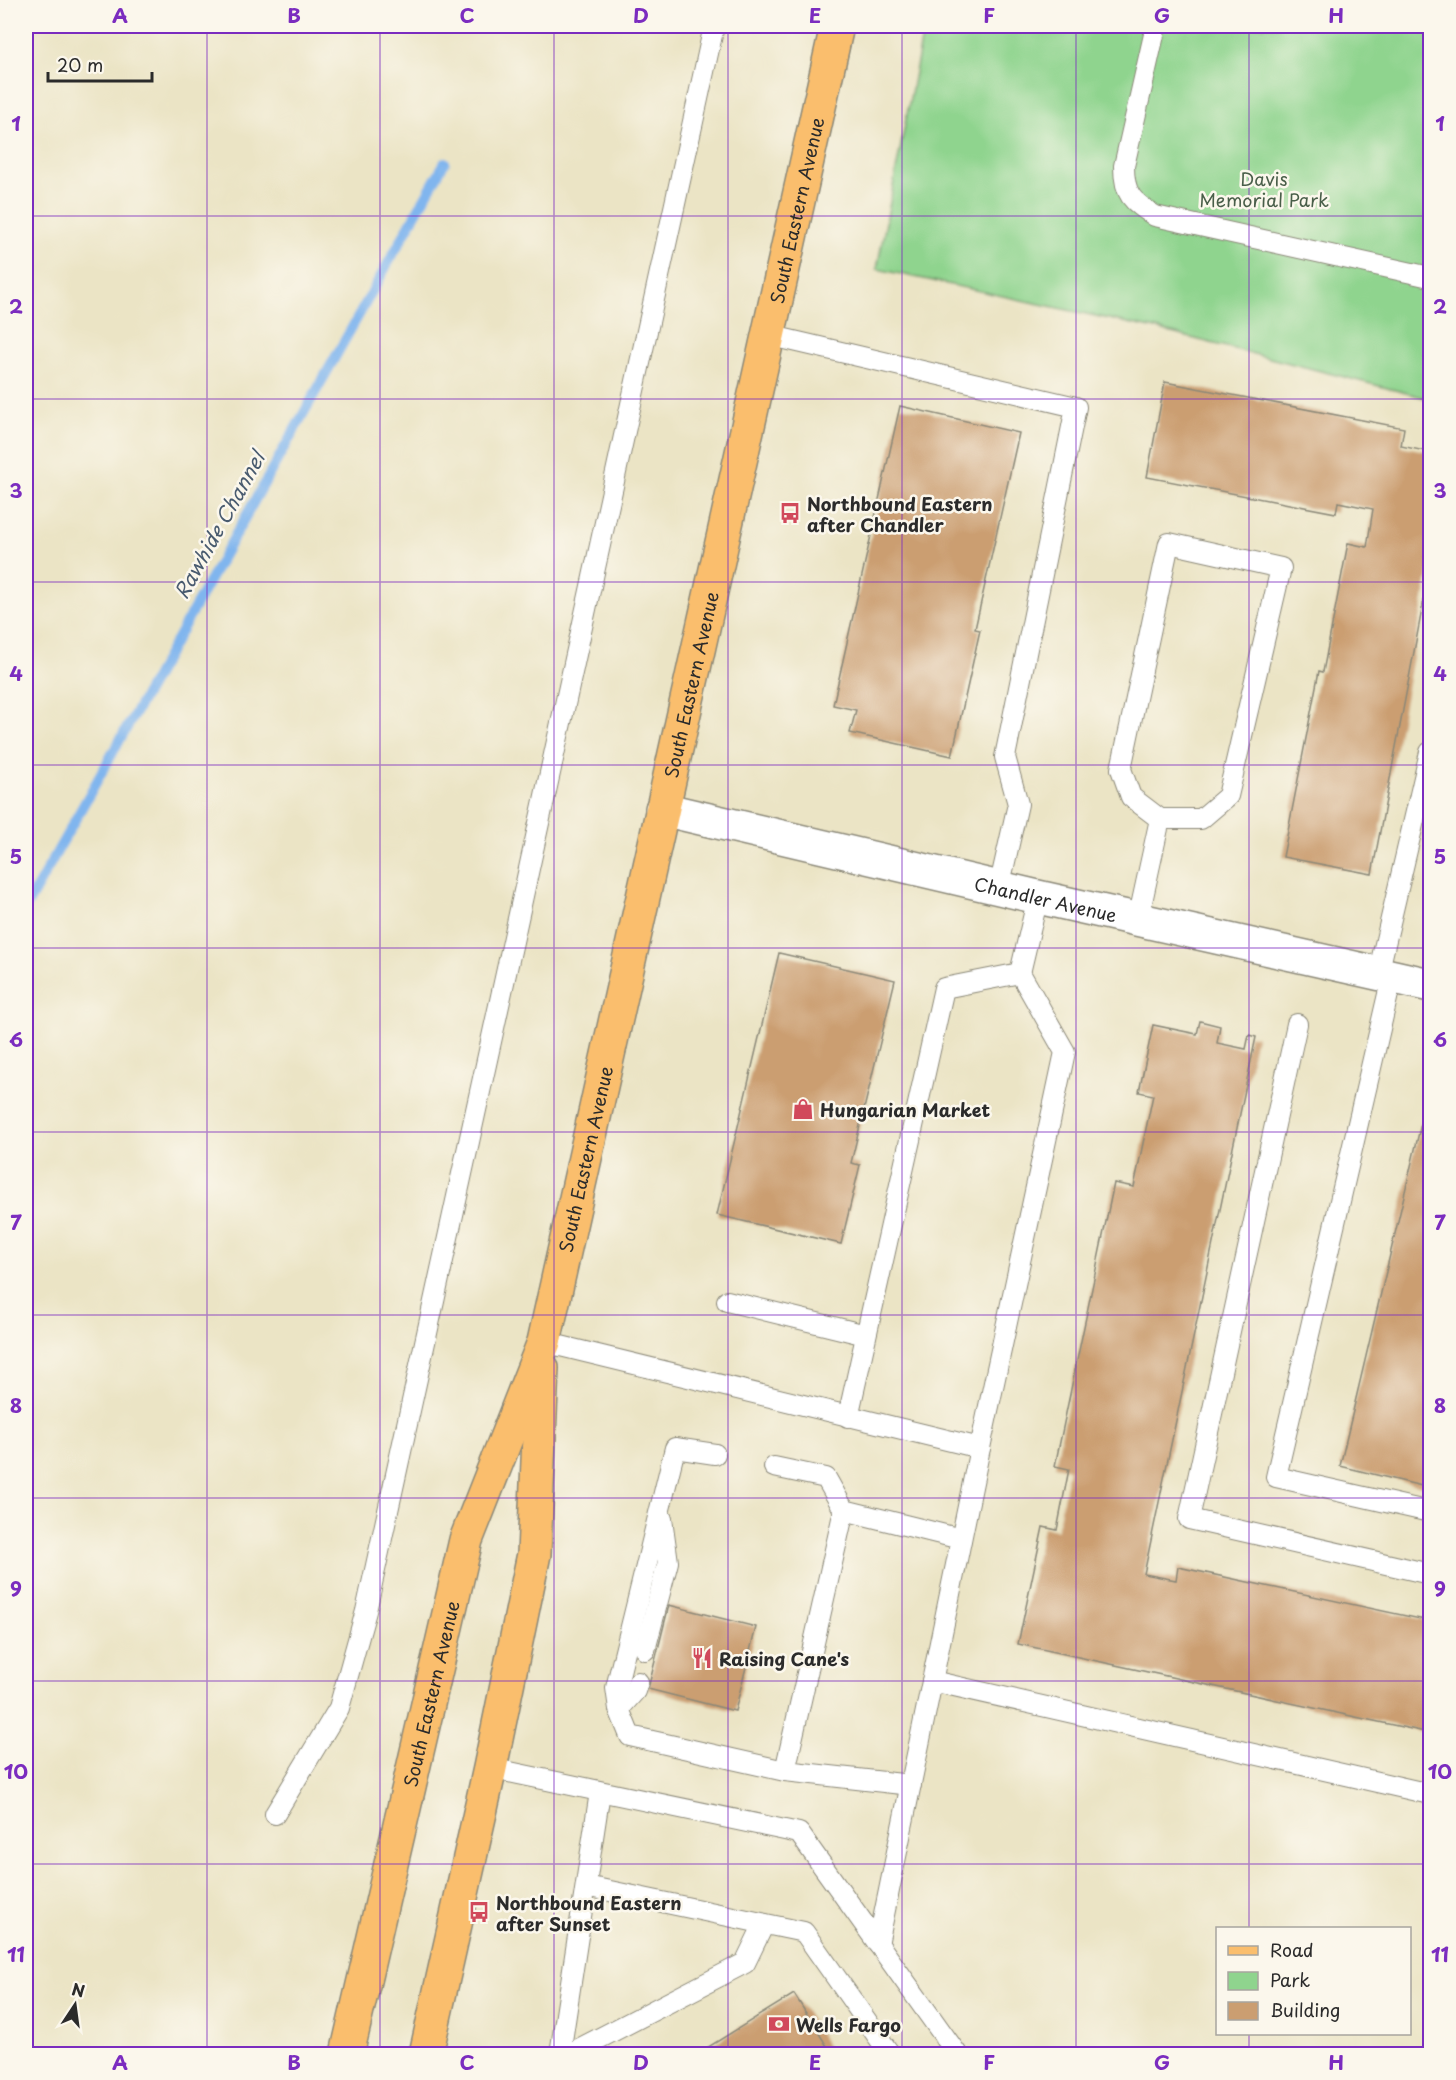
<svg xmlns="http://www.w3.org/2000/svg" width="1456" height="2080" font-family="'Playpen Sans',sans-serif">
	<rect width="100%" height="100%" fill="#fbf7ec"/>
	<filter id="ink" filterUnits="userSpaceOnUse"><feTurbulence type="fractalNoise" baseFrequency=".0167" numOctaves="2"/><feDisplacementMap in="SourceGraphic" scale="12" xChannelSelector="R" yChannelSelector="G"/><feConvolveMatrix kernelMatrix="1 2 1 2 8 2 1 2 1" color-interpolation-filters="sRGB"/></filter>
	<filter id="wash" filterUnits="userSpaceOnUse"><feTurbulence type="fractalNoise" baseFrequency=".008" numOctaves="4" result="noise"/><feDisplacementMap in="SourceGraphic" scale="24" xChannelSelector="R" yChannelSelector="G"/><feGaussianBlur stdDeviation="1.35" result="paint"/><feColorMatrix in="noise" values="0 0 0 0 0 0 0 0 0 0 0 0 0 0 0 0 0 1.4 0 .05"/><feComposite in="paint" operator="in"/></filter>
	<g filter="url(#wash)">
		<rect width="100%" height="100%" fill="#ebe4c5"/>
		<path fill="#8fd48e" stroke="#5d805c" stroke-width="1.5" d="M924 26H1430V399L1156 329 877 269Z"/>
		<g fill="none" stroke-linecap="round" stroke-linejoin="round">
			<path stroke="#80b5ee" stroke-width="10" d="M26 907 445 162"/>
		</g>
		<g id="blocks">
			<g fill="#cb9e71">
				<path d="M1165 382 1404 428 1401 446 1430 452V567L1372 874 1283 857 1319 671 1323 672 1348 543 1367 547 1373 509 1338 502 1336 513 1147 477Z"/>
				<path d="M900 406 1019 433 975 629 980 630 952 756 850 733 856 710 833 705Z"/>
				<path d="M779 953 895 980 851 1163 860 1165 841 1244 717 1215Z"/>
				<path d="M1200 1021 1220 1026 1217 1043 1246 1049 1249 1035 1256 1037 1144 1574 1176 1580 1178 1567 1430 1621V1733L1018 1644 1043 1527 1057 1530 1069 1469 1055 1466 1114 1183 1134 1187 1153 1095 1139 1092 1153 1025 1197 1034Z"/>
				<path d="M1430 1086V1488L1340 1466Z"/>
				<path d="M669 1605 756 1627 735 1711 648 1689Z"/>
				<path d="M794 1994 832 2054H697Z"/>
			</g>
		</g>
	</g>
	<g filter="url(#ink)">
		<use href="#blocks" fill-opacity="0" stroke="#8b8878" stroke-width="1.5"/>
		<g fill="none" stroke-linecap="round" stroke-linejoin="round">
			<defs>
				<g id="service">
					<path d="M1156 26 1124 166C1124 195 1132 201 1155 216L1430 277"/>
					<path d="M768 335 1076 407 1005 757 1018 804 999 888"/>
					<path d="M1138 920 1160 819 1131 797 1121 769 1169 543 1281 568 1228 796 1201 819H1160"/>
					<path d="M1020 973 1038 897"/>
					<path d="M1378 974 1430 752"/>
					<path d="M1392 977 1276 1477 1430 1512"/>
					<path d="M1297 1024 1189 1519 1430 1574"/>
					<path d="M727 1301 866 1335"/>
					<path d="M544 1342 980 1448 878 1944"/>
					<path d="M848 1417 944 988 1020 973 1065 1052 980 1448"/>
					<path d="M715 1454 675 1448 616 1688 619 1709 630 1736 785 1771"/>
					<path d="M774 1467 826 1478 844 1510"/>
					<path d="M645 1650 668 1562 662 1519"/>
					<path d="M932 1681 1430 1794"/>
					<path d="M619 1709 635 1691 638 1682"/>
					<path d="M490 1768 799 1833 957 2054"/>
					<path d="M911 1785 785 1771 844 1510 961 1539"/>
					<path d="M275 1814 339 1708 366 1611 714 26"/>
					<path d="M586 1886 804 1932 890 2054"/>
					<path d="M560 2054 600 1792"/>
					<path d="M569 2054 745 1963 764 1924"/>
				</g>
				<g id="minor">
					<path id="s1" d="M662 809 1038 897 1430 985"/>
				</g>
				<g id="primary">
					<path id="s2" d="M347 2054 466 1540 544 1342 837 26"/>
					<path d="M426 2054 490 1768 534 1554 542 1368"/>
				</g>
			</defs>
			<use href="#service" stroke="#8b8878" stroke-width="22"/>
			<use href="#minor" stroke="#8b8878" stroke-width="36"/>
			<use href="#primary" stroke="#8b8878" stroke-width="36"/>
			<use href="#service" stroke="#fff" stroke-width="20"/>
			<use href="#minor" stroke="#fff" stroke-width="33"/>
			<use href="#primary" stroke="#fabe6d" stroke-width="33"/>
		</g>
	</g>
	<path fill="none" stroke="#7b2cbf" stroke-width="1.5" stroke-opacity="0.55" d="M207 26V2054M380 26V2054M554 26V2054M728 26V2054M902 26V2054M1076 26V2054M1249 26V1928M26 216H1430M26 399H1430M26 582H1430M26 765H1430M26 948H1430M26 1132H1430M26 1315H1430M26 1498H1430M26 1681H1430M26 1864H1430M1249 2034V2054"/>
	<defs>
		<symbol id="bus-bare" viewBox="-9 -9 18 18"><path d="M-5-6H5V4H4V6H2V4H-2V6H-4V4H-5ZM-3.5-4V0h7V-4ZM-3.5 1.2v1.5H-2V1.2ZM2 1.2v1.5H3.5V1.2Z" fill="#d1495b" stroke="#fbf7ec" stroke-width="2.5" paint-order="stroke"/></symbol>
		<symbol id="shop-bare" viewBox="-9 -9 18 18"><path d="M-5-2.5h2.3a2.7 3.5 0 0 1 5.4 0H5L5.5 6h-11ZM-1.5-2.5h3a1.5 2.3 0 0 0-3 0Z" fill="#d1495b" stroke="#fbf7ec" stroke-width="2.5" paint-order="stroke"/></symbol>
		<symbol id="restaurant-bare" viewBox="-9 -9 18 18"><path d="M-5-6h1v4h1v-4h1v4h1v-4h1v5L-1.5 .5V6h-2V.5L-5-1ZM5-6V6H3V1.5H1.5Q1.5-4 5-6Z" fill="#d1495b" stroke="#fbf7ec" stroke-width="2.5" paint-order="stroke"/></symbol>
		<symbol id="bank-bare" viewBox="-9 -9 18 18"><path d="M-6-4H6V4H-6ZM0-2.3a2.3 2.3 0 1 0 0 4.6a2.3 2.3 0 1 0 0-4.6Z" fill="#d1495b" stroke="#fbf7ec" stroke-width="2.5" paint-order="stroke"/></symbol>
	</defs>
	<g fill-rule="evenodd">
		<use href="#bus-bare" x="775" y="498" width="30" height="30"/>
		<use href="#shop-bare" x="788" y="1094" width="30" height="30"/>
		<use href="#restaurant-bare" x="687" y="1643" width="30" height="30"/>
		<use href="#bus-bare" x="464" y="1897" width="30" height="30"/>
		<use href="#bank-bare" x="764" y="2009" width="30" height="30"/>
	</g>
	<g text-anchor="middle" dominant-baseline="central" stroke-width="5" stroke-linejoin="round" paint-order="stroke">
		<g font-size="18" fill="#495e49" stroke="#fbf7ec">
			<text x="1264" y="178">Davis<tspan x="1264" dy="21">Memorial Park</tspan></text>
		</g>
		<g font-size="18" fill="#2b2b2b" stroke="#fbf7ec">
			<text stroke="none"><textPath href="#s2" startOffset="1900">South Eastern Avenue</textPath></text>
			<text stroke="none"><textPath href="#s2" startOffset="1414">South Eastern Avenue</textPath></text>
			<text stroke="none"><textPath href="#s1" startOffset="394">Chandler Avenue</textPath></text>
			<text stroke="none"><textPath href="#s2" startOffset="928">South Eastern Avenue</textPath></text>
			<text stroke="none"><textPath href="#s2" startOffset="370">South Eastern Avenue</textPath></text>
		</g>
		<g font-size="18" font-weight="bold" fill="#2b2b2b" stroke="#fbf7ec" text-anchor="start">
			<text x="807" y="503">Northbound Eastern<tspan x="807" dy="21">after Chandler</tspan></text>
			<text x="820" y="1109">Hungarian Market</text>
			<text x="719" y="1658">Raising Cane's</text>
			<text x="496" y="1902">Northbound Eastern<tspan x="496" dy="21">after Sunset</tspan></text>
			<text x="796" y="2024">Wells Fargo</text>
		</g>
		<g font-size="20" font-style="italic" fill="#495b6f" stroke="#fbf7ec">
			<text transform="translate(219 525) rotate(-61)">Rawhide Channel</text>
		</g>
	</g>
	<rect width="1456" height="2080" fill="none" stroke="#fbf7ec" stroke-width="66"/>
	<rect x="1216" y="1927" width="195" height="108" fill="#fbf7ec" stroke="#a8a59f" stroke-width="1.5"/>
	<rect x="1228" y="1946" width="30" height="9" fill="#fabe6d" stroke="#a8a59f" stroke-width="1.5"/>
	<text x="1270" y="1957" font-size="18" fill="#2b2b2b">Road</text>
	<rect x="1228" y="1972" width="30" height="18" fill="#8fd48e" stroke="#a8a59f" stroke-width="1.5"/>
	<text x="1270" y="1987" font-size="18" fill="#2b2b2b">Park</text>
	<rect x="1228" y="2002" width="30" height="18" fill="#cb9e71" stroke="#a8a59f" stroke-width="1.5"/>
	<text x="1270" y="2017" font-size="18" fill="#2b2b2b">Building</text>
	<g transform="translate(75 2005) rotate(13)" stroke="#fbf7ec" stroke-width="4.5" paint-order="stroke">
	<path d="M0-4.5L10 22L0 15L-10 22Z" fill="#2b2b2b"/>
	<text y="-9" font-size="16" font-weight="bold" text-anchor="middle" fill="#2b2b2b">N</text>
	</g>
	<path d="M48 72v9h104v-9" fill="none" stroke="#2b2b2b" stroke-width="3"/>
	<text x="57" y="72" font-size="18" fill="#2b2b2b" stroke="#fbf7ec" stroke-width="4.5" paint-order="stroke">20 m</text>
	<rect x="33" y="33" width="1390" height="2014" fill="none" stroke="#7b2cbf" stroke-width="2"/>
	<g font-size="20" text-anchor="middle" font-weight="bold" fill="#7b2cbf">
		<text x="120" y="23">A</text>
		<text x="294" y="23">B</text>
		<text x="467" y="23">C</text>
		<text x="641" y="23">D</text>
		<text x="815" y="23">E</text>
		<text x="989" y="23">F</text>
		<text x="1162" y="23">G</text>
		<text x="1336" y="23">H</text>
		<text x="16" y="131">1</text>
		<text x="1440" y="131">1</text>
		<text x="16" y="314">2</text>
		<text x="1440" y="314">2</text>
		<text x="16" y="498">3</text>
		<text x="1440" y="498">3</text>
		<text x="16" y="681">4</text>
		<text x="1440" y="681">4</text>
		<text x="16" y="864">5</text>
		<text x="1440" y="864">5</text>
		<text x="16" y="1047">6</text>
		<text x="1440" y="1047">6</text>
		<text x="16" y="1230">7</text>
		<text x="1440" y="1230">7</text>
		<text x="16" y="1413">8</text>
		<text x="1440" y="1413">8</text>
		<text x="16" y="1596">9</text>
		<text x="1440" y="1596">9</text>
		<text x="16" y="1779">10</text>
		<text x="1440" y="1779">10</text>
		<text x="16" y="1962">11</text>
		<text x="1440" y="1962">11</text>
		<text x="120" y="2070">A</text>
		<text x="294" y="2070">B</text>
		<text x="467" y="2070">C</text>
		<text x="641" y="2070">D</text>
		<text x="815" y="2070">E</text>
		<text x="989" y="2070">F</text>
		<text x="1162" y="2070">G</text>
		<text x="1336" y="2070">H</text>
	</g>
</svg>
